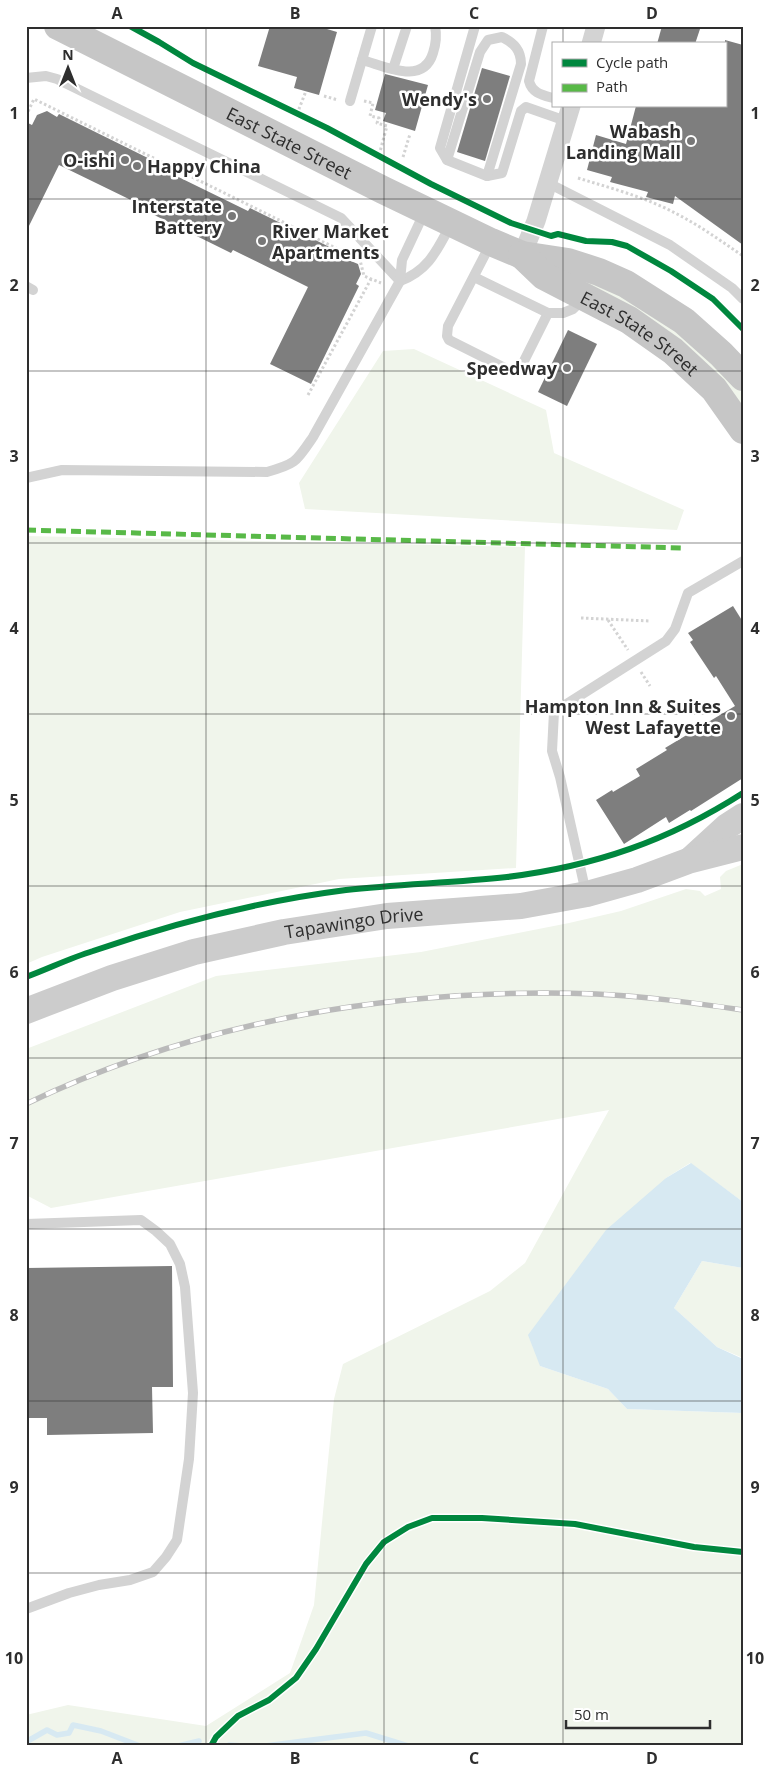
<svg xmlns="http://www.w3.org/2000/svg" width="769" height="1772" font-family="'Open Sans',sans-serif">
	<rect width="100%" height="100%" fill="#fff"/>
	<g fill="#f0f5eb">
		<path d="M559 271 604 286 658 315 725 372 743 394V410Z"/>
		<path d="M414 349 546 410 554 453 684 510 677 530 305 509 299 483 383 351Z"/>
		<path d="M26 536 525 547 516 868 339 879 180 912 42 957 26 964Z"/>
		<path d="M743 864V1202L690 1163 666 1178 540 1366 608 1389 627 1409 743 1413V1746H26V1715L68 1705 206 1726 290 1673 314 1605 334 1399 343 1364 490 1291 525 1263 609 1110 51 1208 26 1195V1049L216 976 421 952 569 923 621 911 686 889 700 891 705 896 721 889 720 877 726 871Z"/>
		<path d="M702 1261 743 1268V1358L717 1347 674 1308Z"/>
	</g>
	<path fill="#d7e9f2" d="M691 1163 743 1202V1268L702 1261 674 1308 717 1347 743 1359V1413L627 1409 608 1389 540 1366 528 1335 606 1230 666 1178Z"/>
	<g fill="none" stroke-linecap="round" stroke-linejoin="round">
		<g stroke="#d7e9f2" stroke-width="5.5">
			<path d="M26 1742 47 1730 57 1735 69 1733 73 1725 101 1731 140 1746"/>
			<path d="M229 1745 243 1746"/>
			<path d="M178 1746 199 1741"/>
			<path d="M265 1746 366 1733 408 1746"/>
		</g>
	</g>
	<g fill="#7e7e7e">
		<path d="M270 26H317L337 32 319 95 294 88 297 77 258 66Z"/>
		<path d="M662 26H689L700 29 695 44H657Z"/>
		<path d="M725 40 743 45V245L675 196 673 204 646 197 648 192 610 182 612 177 587 170 596 135 626 144 636 106H725Z"/>
		<path d="M482 68 510 76 485 161 457 152Z"/>
		<path d="M385 74 428 85 415 131 383 121 386 113 375 110Z"/>
		<path d="M47 111 57 117 59 114 158 163 156 166 248 211 250 208 348 256 346 259 358 264 361 274 356 284 359 286 311 384 270 364 308 287 233 250 231 253 134 205 135 202 59 165 26 232V122L32 125 37 115Z"/>
		<path d="M568 330 597 344 567 406 538 392Z"/>
		<path d="M733 606 743 622V778L691 811 690 810 669 823 666 817 624 844 596 800 612 790 613 792 640 776 636 769 667 750 665 748 735 706 716 676 714 678 690 642 693 640 688 633Z"/>
		<path d="M172 1266 173 1387H152L153 1433 47 1435V1418H26V1268Z"/>
	</g>
	<g fill="none" stroke-linecap="round" stroke-linejoin="round">
		<g stroke="#d3d3d3" stroke-width="3" stroke-dasharray="2.5 2.5" stroke-linecap="butt">
			<path d="M324 96 338 100"/>
			<path d="M364 101 373 103 370 116 379 118 377 123 387 126 379 155"/>
			<path d="M297 114 306 91"/>
			<path d="M26 116 34 99 360 260 364 276 381 283"/>
			<path d="M403 157 410 134"/>
			<path d="M578 178C610 188 645 197 675 213 699 225 721 241 743 256"/>
			<path d="M308 395 371 279"/>
			<path d="M581 618 650 621"/>
			<path d="M608 620 628 650"/>
			<path d="M641 672 650 686"/>
			<path d="M674 727 681 738"/>
		</g>
		<g stroke="#d3d3d3" stroke-width="10">
			<path d="M475 26 440 148 447 160 487 176 502 173 521 111 526 107 566 121"/>
			<path d="M543 26 529 81C532 93 542 95 553 98"/>
			<path d="M362 60C385 66 423 86 433 53 436 44 437 36 435 26"/>
			<path d="M393 69 407 26"/>
			<path d="M26 78 46 76 57 79 341 218 400 281"/>
			<path d="M350 101 372 26"/>
			<path d="M447 160 480 52 488 40 502 37C514 43 521 50 521 64L487 176"/>
			<path d="M548 183 670 245 732 288 743 299"/>
			<path d="M491 243 448 326 447 336 449 340 511 371 520 369 548 313"/>
			<path d="M474 277 548 313H563L573 309 584 298"/>
			<path d="M400 281C429 270 437 250 451 224"/>
			<path d="M26 286 33 290"/>
			<path d="M26 478 62 470 267 472C296 464 296 462 313 437L400 281 402 260 425 211"/>
			<path d="M586 893 560 777 552 751 554 712 666 641 675 629 688 593 743 561"/>
			<path d="M26 1224 141 1220 156 1231 170 1244 180 1264 185 1287 193 1393 189 1459 177 1540 166 1557 153 1572 130 1580 99 1585 69 1593 26 1609"/>
		</g>
		<g stroke="#d3d3d3" stroke-width="19">
			<path d="M591 44 596 26"/>
			<path d="M522 255 536 221 571 106"/>
		</g>
		<g stroke="#ccc" stroke-width="26">
			<path d="M691 859 726 827 743 816"/>
			<path id="s1" d="M26 1011 112 978 194 952 284 932 387 916 521 906 587 894 637 880 688 861 743 847"/>
		</g>
		<g stroke="#c6c6c6" stroke-width="28">
			<path id="s2" d="M58 26 383 190 491 242 522 255 568 262 599 272 626 284 684 321 721 354 743 377"/>
			<path id="s3" d="M522 255 544 276 629 320 673 351 714 389 743 430"/>
		</g>
		<defs>
			<path id="rail" d="M26 1104C203 1019 401 987 596 994 645 996 694 1003 743 1010"/>
		</defs>
		<use href="#rail" stroke="#bababa" stroke-width="5.5"/>
		<use href="#rail" stroke="#fff" stroke-width="4" stroke-dasharray="11" stroke-linecap="butt"/>
		<path stroke="#58b947" stroke-width="5" stroke-dasharray="10 5" stroke-linecap="butt" d="M26 530 684 548"/>
		<defs>
			<g id="cycleway">
				<path d="M130 26 159 42 193 63 327 128 431 184 511 223 551 236 558 234 586 241 612 242 627 246 671 271 713 299 743 329"/>
				<path d="M26 977C48 969 70 958 93 951 174 923 260 901 346 890 399 884 453 883 507 877 595 866 668 841 743 793"/>
				<path d="M211 1746 216 1737 238 1716 269 1700 296 1678 316 1649 366 1564 384 1542 408 1527 432 1518H482L575 1524 694 1547 743 1552"/>
			</g>
		</defs>
		<use href="#cycleway" stroke="#fff" stroke-width="9"/>
		<use href="#cycleway" stroke="#00873e" stroke-width="6"/>
	</g>
	<path fill="none" stroke="#2e2e2e" stroke-width="1" stroke-opacity="0.55" d="M206 26V1746M384 26V1746M563 26V44M563 106V1746M26 199H743M26 371H743M26 543H743M26 714H743M26 886H743M26 1058H743M26 1229H743M26 1401H743M26 1573H743"/>
	<g fill="#777" stroke="#fff" stroke-width="2">
		<circle cx="487" cy="99" r="5"/>
		<circle cx="691" cy="141" r="5"/>
		<circle cx="125" cy="160" r="5"/>
		<circle cx="137" cy="166" r="5"/>
		<circle cx="232" cy="216" r="5"/>
		<circle cx="262" cy="241" r="5"/>
		<circle cx="567" cy="368" r="5"/>
		<circle cx="731" cy="716" r="5"/>
	</g>
	<g text-anchor="middle" dominant-baseline="central" stroke-width="5" stroke-linejoin="round" paint-order="stroke">
		<g font-size="18" font-weight="bold" fill="#2e2e2e" stroke="#fff" text-anchor="end">
			<text x="477" y="99">Wendy's</text>
			<text x="681" y="131">Wabash<tspan x="681" dy="21">Landing Mall</tspan></text>
			<text x="115" y="160">O-ishi</text>
			<text x="147" y="166" text-anchor="start">Happy China</text>
			<text x="222" y="206">Interstate<tspan x="222" dy="21">Battery</tspan></text>
			<text x="272" y="231" text-anchor="start">River Market<tspan x="272" dy="21">Apartments</tspan></text>
			<text x="557" y="368">Speedway</text>
			<text x="721" y="706">Hampton Inn &amp; Suites<tspan x="721" dy="21">West Lafayette</tspan></text>
		</g>
		<g font-size="18" fill="#2e2e2e" stroke="#fff">
			<text stroke="none"><textPath href="#s2" startOffset="259">East State Street</textPath></text>
			<text stroke="none"><textPath href="#s3" startOffset="142">East State Street</textPath></text>
			<text stroke="none"><textPath href="#s1" startOffset="341">Tapawingo Drive</textPath></text>
		</g>
	</g>
	<rect width="769" height="1772" fill="none" stroke="#ffffff" stroke-width="55"/>
	<rect x="552" y="42" width="175" height="65" fill="#ffffff" stroke="#ababab"/>
	<rect x="562" y="59" width="25" height="8" fill="#00873e" stroke="#ababab"/>
	<text x="596" y="68" font-size="15" fill="#2e2e2e">Cycle path</text>
	<rect x="562" y="84" width="25" height="8" fill="#58b947" stroke="#ababab"/>
	<text x="596" y="92" font-size="15" fill="#2e2e2e">Path</text>
	<g transform="translate(68 68)" stroke="#ffffff" stroke-width="4" paint-order="stroke">
	<path d="M0-4L9 19L0 12L-9 19Z" fill="#2e2e2e"/>
	<text y="-8" font-size="14" font-weight="bold" text-anchor="middle" fill="#2e2e2e">N</text>
	</g>
	<path d="M566 1720v8h144v-8" fill="none" stroke="#2e2e2e" stroke-width="2.5"/>
	<text x="574" y="1720" font-size="15" fill="#2e2e2e" stroke="#ffffff" stroke-width="4" paint-order="stroke">50 m</text>
	<rect x="28" y="28" width="714" height="1716" fill="none" stroke="#2e2e2e" stroke-width="2"/>
	<g font-size="16" text-anchor="middle" font-weight="bold" fill="#2e2e2e">
		<text x="117" y="19">A</text>
		<text x="295" y="19">B</text>
		<text x="474" y="19">C</text>
		<text x="652" y="19">D</text>
		<text x="14" y="119">1</text>
		<text x="755" y="119">1</text>
		<text x="14" y="291">2</text>
		<text x="755" y="291">2</text>
		<text x="14" y="462">3</text>
		<text x="755" y="462">3</text>
		<text x="14" y="634">4</text>
		<text x="755" y="634">4</text>
		<text x="14" y="806">5</text>
		<text x="755" y="806">5</text>
		<text x="14" y="978">6</text>
		<text x="755" y="978">6</text>
		<text x="14" y="1149">7</text>
		<text x="755" y="1149">7</text>
		<text x="14" y="1321">8</text>
		<text x="755" y="1321">8</text>
		<text x="14" y="1493">9</text>
		<text x="755" y="1493">9</text>
		<text x="14" y="1664">10</text>
		<text x="755" y="1664">10</text>
		<text x="117" y="1764">A</text>
		<text x="295" y="1764">B</text>
		<text x="474" y="1764">C</text>
		<text x="652" y="1764">D</text>
	</g>
</svg>
